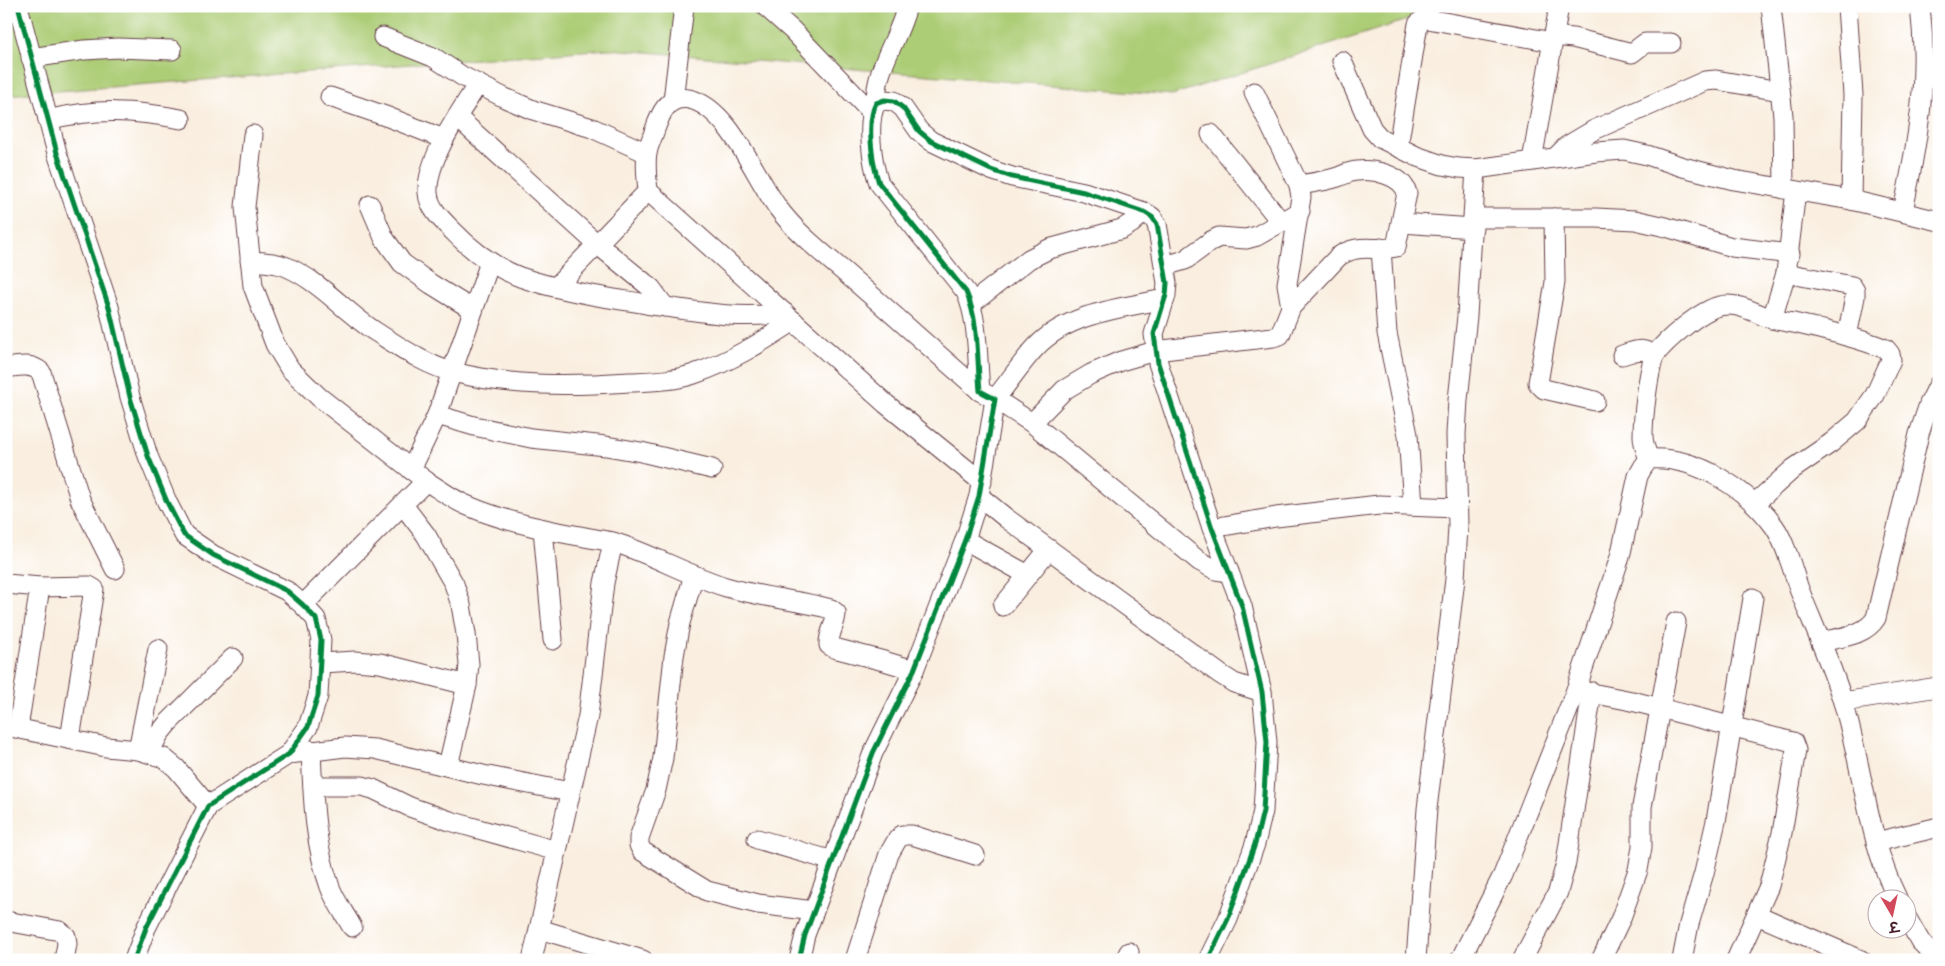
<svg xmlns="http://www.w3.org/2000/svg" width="1945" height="966" font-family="'Balsamiq Sans','Playpen Sans Deva',sans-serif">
	<rect width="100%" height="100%" fill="#fff"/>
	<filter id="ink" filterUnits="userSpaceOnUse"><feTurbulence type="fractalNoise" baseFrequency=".02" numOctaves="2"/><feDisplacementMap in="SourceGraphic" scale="10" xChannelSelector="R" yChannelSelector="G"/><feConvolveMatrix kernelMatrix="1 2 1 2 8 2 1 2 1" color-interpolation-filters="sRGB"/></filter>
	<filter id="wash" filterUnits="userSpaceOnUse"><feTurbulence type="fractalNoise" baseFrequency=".0096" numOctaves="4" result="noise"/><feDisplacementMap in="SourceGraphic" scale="20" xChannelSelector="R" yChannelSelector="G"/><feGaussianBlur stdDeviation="1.12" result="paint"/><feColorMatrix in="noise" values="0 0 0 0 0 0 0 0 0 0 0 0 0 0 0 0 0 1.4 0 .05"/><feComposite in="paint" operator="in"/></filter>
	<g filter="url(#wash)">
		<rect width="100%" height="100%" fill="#f9eedf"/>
		<path fill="#accc74" stroke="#7b7650" d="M6 6H1451L1172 95 609 49 6 95Z"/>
	</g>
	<g filter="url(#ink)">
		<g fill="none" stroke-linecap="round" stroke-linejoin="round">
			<defs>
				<g id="minor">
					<path d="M18 6 57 153 109 307 130 397 148 456 167 502 184 535 213 555 287 591 303 605 316 619 321 640 318 696 308 727 289 754 208 806 146 928 134 960"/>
					<path d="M765 6 792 30 871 112"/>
					<path d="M1771 6 1783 116 1784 189"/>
					<path d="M1847 6 1853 95 1851 200"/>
					<path d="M1553 36 1573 38 1632 53 1645 43H1671"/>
					<path d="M383 37 433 57 462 76 505 98 533 110 592 128 647 153"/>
					<path d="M31 58 84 50 118 48 172 50"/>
					<path d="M1342 61 1372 129 1380 138 1416 156 1442 165 1459 168 1476 169 1596 152 1624 150 1647 155 1683 167 1734 180 1851 200 1939 221"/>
					<path d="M478 84C461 111 426 159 428 193 429 208 442 220 452 230 471 250 494 267 520 277 560 291 604 297 646 304 695 311 735 320 785 313"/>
					<path d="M1254 92 1299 185 1301 197 1287 284 1291 307"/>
					<path d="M330 97 388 117 444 139"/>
					<path d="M673 101 684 6"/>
					<path d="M876 103C875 68 899 39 907 6"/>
					<path d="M457 117 597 244 651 288 665 307"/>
					<path d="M48 120C95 108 134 110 181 119"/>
					<path d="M1211 134 1281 222"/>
					<path d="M253 135 245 207 253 286 275 344 290 369 319 397 426 481"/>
					<path d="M1398 147 1418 24 1422 20 1428 19 1552 42"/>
					<path d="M1556 157 1567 146 1594 130 1705 81 1716 80 1780 91"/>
					<path d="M1532 161 1559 6"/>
					<path d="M370 205 384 238 402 263 431 284 473 310"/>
					<path d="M1903 211C1918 139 1929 80 1920 6"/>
					<path d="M1473 218H1596L1635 220 1666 227 1732 247 1790 254"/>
					<path d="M1554 218 1555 282 1538 383 1544 389 1595 401"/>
					<path d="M1402 223 1473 228"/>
					<path d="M1381 248 1387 333 1408 435 1413 505"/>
					<path d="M250 261C263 262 276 262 287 267 321 282 346 313 376 332 400 347 425 365 453 372 511 387 571 386 630 382 651 381 674 381 694 374 730 362 762 342 794 321"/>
					<path d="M1165 266 1185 260 1211 241 1219 237 1246 239 1257 236 1300 211"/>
					<path d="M1786 273 1852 286 1855 291V297L1847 336"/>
					<path d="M556 287 648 191"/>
					<path d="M1165 299C1121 308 1068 313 1036 347 1021 363 1009 382 995 399L1032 423 1199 561 1216 570 1229 572"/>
					<path d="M971 304 1029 259 1049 249 1122 229 1132 223 1144 212"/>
					<path d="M1772 319 1786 273 1796 191"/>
					<path d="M1622 355C1636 351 1642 346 1654 356 1648 376 1643 415 1643 436 1643 444 1646 451 1649 459"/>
					<path d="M1654 356C1666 340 1701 310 1720 306 1737 301 1756 314 1772 319 1780 321 1789 322 1798 324 1828 331 1858 338 1886 349L1890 354 1891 360 1875 395 1857 421 1831 443 1793 469 1755 503"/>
					<path d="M6 368C19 366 31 363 41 372L80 499 115 569"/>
					<path d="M980 391C936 353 893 314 849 276 825 255 797 234 778 208 756 179 729 107 689 99 665 95 659 118 653 135 651 141 648 147 647 153 645 165 647 179 648 191L886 404 982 482"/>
					<path d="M437 415 474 426 531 438 606 446 641 452 712 469"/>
					<path d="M1032 423 1064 390 1091 374 1121 361 1155 351 1273 337 1280 335 1291 307 1338 257C1358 242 1374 252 1396 247L1407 193C1402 175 1374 169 1357 171 1350 171 1344 175 1338 177 1326 181 1312 183 1299 185"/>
					<path d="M411 470 437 415 490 262"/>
					<path d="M979 496 1006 518 1220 674 1234 683 1262 692"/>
					<path d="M403 505 426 535 454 584 461 605 466 634 469 664 467 685 448 766"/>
					<path d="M1212 528 1276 517 1379 505 1457 508"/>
					<path d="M543 529 553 640"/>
					<path d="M965 540 1028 575"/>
					<path d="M613 542C652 554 687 575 726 587 760 597 796 600 831 609L836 613C836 624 828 634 829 645L834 648 884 661 914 670"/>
					<path d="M694 575 680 623 674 656 663 758 656 790 639 838V845L642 851 707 891 758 904 814 911"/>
					<path d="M6 584 40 587 89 586 94 589 70 739"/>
					<path d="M303 605 426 481C439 489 452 499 466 505 512 525 563 533 613 542L604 583 588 716 532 960"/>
					<path d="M1003 606 1049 549"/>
					<path d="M1821 642C1840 637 1865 636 1876 618L1919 434 1929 404 1939 384"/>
					<path d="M321 663 355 661 380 663 467 685"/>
					<path d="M1576 690 1632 701 1793 742 1796 750 1782 833 1769 886 1736 960"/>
					<path d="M1843 702 1938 687"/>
					<path d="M6 726 106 747 138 750 164 758 176 768 208 806"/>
					<path d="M18 728 40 587"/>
					<path d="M138 750 158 649"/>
					<path d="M311 750C313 796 314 843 330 887 335 901 345 914 352 927"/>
					<path d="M149 753 159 734 168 723 233 658"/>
					<path d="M289 754 345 747 375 749 483 775 570 792"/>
					<path d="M313 786H362L373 789 410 807 450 821 557 851"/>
					<path d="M757 839 833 861"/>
					<path d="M1876 842 1939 827"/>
					<path d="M1757 915 1861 960"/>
					<path d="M1908 920 1920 941 1939 960"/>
					<path d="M6 921 60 931 66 936 67 944 64 960"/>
					<path d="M539 929 643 960"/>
					<path d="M799 960 805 935 873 753 914 670 965 540 979 496 995 399 980 391C977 359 979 321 966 292L879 183C872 163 866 122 876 103L884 100 894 101 903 108 919 131 931 141 991 170 1012 177 1084 192 1144 212 1152 217 1157 224 1167 283 1166 295 1154 334 1158 363 1212 528 1242 606 1262 692 1267 742 1263 811 1255 844 1228 919 1208 960"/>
					<path d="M855 960 889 854 897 840 902 835H912L975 855"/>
					<path d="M1125 960 1129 952"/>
					<path d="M1416 960 1427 809 1455 579 1458 526 1456 434 1458 400 1467 316 1476 169"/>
					<path d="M1460 960 1503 875 1576 690 1620 557 1638 476 1643 467 1649 459C1697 456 1747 489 1774 526 1785 541 1793 571 1799 589 1814 627 1831 663 1843 702 1863 767 1867 837 1897 898"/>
					<path d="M1522 960 1558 892 1566 863 1592 692"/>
					<path d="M1601 960 1621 918 1638 870 1642 847V807L1676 622"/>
					<path d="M1682 960 1689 924 1704 873 1716 821 1753 598"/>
				</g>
			</defs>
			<use href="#minor" stroke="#643e46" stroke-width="21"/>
			<use href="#minor" stroke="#fff" stroke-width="19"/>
			<defs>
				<g id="cycleway">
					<path d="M18 6 57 153 109 307 130 397 148 456 167 502 184 535 213 555 287 591 303 605 316 619 321 640 318 696 308 727 289 754 208 806 146 928 134 960"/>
					<path d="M799 960 805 935 873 753 914 670 965 540 979 496 995 399 980 391C977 359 979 321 966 292L879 183C872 163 866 122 876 103L884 100 894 101 903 108 919 131 931 141 991 170 1012 177 1084 192 1144 212 1152 217 1157 224 1167 283 1166 295 1154 334 1158 363 1212 528 1242 606 1262 692 1267 742 1263 811 1255 844 1228 919 1208 960"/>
				</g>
			</defs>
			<use href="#cycleway" stroke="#fff" stroke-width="8"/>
			<use href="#cycleway" stroke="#00873e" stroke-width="5"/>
		</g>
	</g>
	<rect width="1945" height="966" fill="none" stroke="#fff" stroke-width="25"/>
	<g transform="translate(1892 914) rotate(171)"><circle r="24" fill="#ffffff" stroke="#b7a5aa"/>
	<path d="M0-4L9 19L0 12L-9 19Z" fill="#d1495b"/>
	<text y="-8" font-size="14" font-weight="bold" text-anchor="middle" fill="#4a1f2b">उ</text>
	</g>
</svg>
